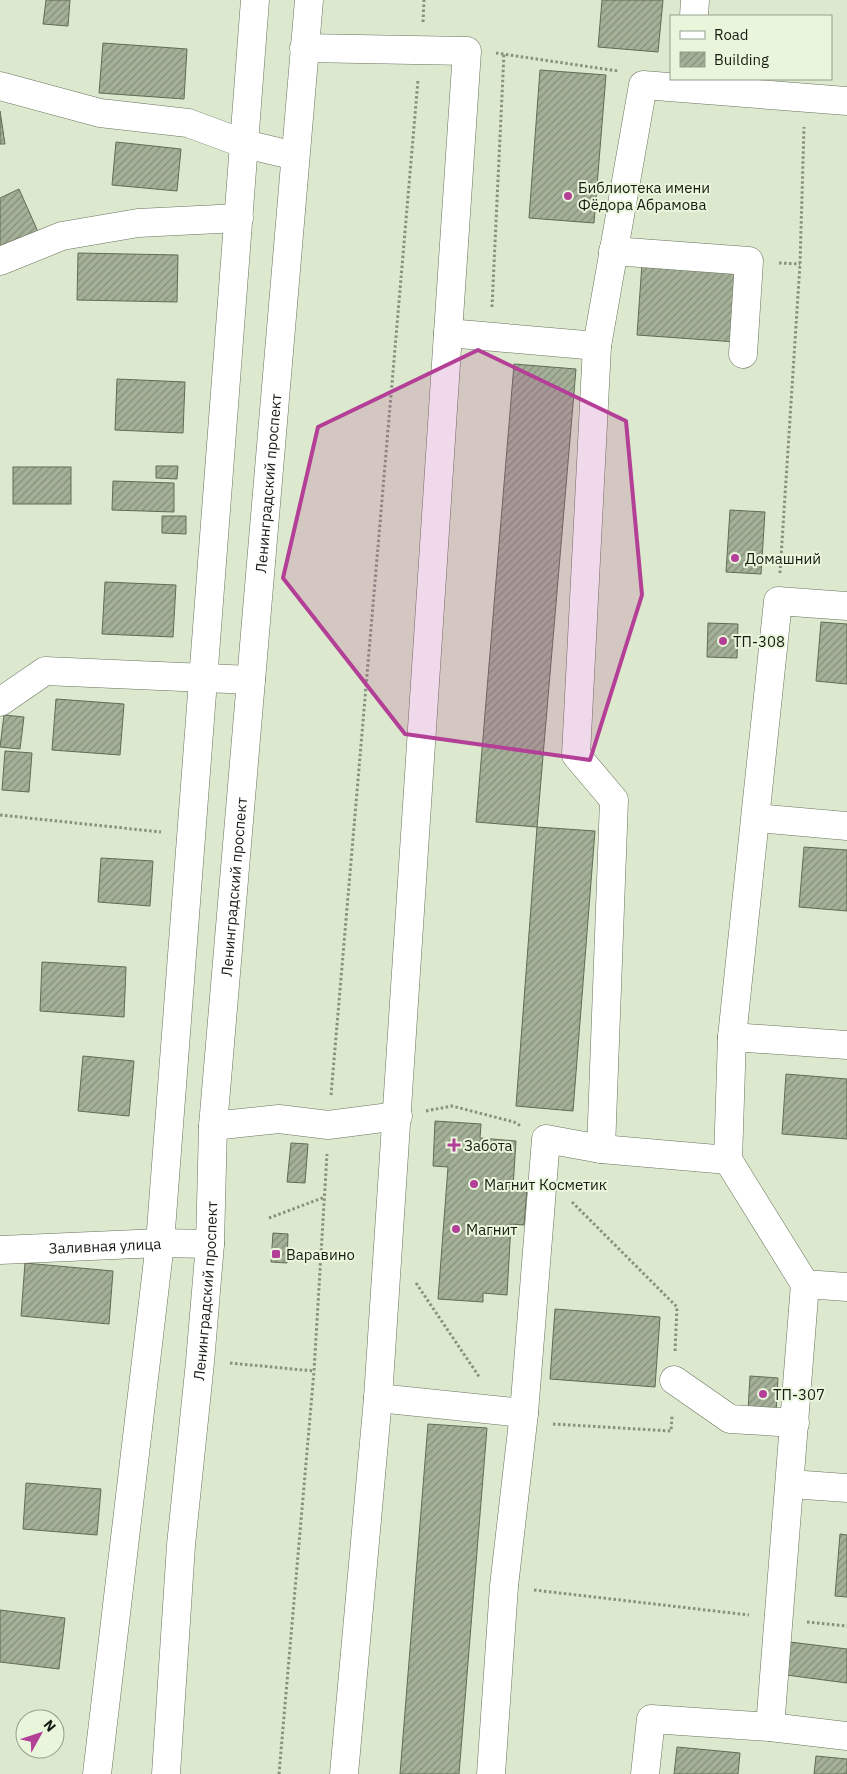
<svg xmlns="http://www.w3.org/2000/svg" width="847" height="1774" font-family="'IBM Plex Sans',sans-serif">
	<defs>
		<pattern id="building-hatch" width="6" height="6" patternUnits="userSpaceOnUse" patternTransform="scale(1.25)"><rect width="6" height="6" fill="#a4b097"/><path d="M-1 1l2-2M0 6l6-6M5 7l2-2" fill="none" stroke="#858e7a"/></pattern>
	</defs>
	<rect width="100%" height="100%" fill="#dce9ce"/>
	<g fill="url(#building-hatch)" stroke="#616c55">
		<path d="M46 0H70L68 26 43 24Z"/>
		<path d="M602 0H663L658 52 598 47Z"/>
		<path d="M103 43 187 49 184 99 99 93Z"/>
		<path d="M540 70 606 75 594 223 529 218Z"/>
		<path d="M0 111 5 144H0Z"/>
		<path d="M116 142 181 149 177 191 112 185Z"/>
		<path d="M19 189 39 234 0 251V198Z"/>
		<path d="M78 253 178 255 177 302 77 300Z"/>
		<path d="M642 263 742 270 736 342 637 335Z"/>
		<path d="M514 364 576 369 537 827 476 822Z"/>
		<path d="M117 379 185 382 183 433 115 430Z"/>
		<path d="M156 466H178L177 479 156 478Z"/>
		<rect x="13" y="467" width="58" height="37"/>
		<path d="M113 481 174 483V512L112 510Z"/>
		<path d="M730 510 765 512 761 574 726 572Z"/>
		<path d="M162 516H186V534L162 533Z"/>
		<path d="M105 582 176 585 173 637 102 634Z"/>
		<path d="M821 622 847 624V684L816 681Z"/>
		<path d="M708 623 738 624 737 658 707 657Z"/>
		<path d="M56 699 124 704 120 755 52 750Z"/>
		<path d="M4 715 24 717 20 749 0 747Z"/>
		<path d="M5 751 32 753 29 792 2 790Z"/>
		<path d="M537 827 595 831 573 1111 516 1106Z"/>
		<path d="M804 847 847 850V911L799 907Z"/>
		<path d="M101 858 153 861 150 906 98 902Z"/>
		<path d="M42 962 126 967 124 1017 40 1011Z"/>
		<path d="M83 1056 134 1061 129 1116 78 1111Z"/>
		<path d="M786 1074 847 1079V1139L782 1134Z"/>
		<path d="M435 1121 481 1124 480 1138 516 1141 513 1187 527 1188 524 1225 511 1224 507 1295 483 1293V1302L438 1299 448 1167 433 1166Z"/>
		<path d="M291 1143 308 1144 305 1183 287 1182Z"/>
		<path d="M273 1233 288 1234 287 1263 271 1262Z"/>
		<path d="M25 1263 113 1271 109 1324 21 1316Z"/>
		<path d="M555 1309 660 1317 655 1387 550 1379Z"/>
		<path d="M750 1376 778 1378 776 1413 748 1411Z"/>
		<path d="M428 1424 487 1428 459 1774H400Z"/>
		<path d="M26 1483 101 1489 97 1535 23 1529Z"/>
		<path d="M840 1534 847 1535V1597L835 1596Z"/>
		<path d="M0 1610 65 1618 59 1669 0 1662Z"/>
		<path d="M790 1642 847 1649V1683L786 1675Z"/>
		<path d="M677 1747 740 1753 738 1774H674Z"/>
		<path d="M816 1756 847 1759V1774H814Z"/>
	</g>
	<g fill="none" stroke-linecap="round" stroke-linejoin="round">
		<defs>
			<g id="minor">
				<path d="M694 16 695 0"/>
				<path d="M304 48 467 51 448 333 597 346"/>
				<path d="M0 86 100 113 188 123 245 144 295 156"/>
				<path d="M613 251 749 261 743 354"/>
				<path d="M0 261 62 236 138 223 239 218"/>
				<path d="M0 702 45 671 251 680"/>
				<path d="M757 818 847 826"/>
				<path d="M732 1037 847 1045"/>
				<path d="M213 1126 279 1119 328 1125 398 1116"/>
				<path d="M601 1149 614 800 576 755 597 346 643 85 847 101"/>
				<path d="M728 1160 732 1037 778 601 847 606"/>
				<path id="s1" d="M0 1250 160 1243 210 1244"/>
				<path d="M674 1380 730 1419 795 1423"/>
				<path d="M378 1398 524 1413 546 1139 601 1149 728 1160 805 1284 847 1287"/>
				<path d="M790 1484 847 1488"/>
				<path d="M770 1727 805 1284"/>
				<path d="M97 1774 160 1243 255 0"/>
				<path d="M344 1774 378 1398 448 333"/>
				<path d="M491 1774 504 1586 524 1413"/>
				<path d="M645 1774 651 1719 770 1727 847 1736"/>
			</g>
			<g id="major">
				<path id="s2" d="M166 1774 181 1545 200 1362 210 1244 213 1126 309 0"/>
			</g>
		</defs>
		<use href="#minor" stroke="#68735c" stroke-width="29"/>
		<use href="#major" stroke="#68735c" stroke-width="29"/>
		<g stroke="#88917e" stroke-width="3" stroke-dasharray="2.5 2.5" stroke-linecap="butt">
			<path d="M423 22 424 0"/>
			<path d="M496 53 618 71"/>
			<path d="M779 263 800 264"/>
			<path d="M492 307 504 53"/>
			<path d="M780 573 800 264 804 127"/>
			<path d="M0 815 161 832"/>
			<path d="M331 1095 418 80"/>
			<path d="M426 1111 452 1106 514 1122 521 1126"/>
			<path d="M572 1202 677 1307 675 1352"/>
			<path d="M269 1218 325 1197"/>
			<path d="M416 1283 480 1378"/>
			<path d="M230 1363 314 1371"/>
			<path d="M553 1424 671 1431 672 1416"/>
			<path d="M534 1590 749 1615"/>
			<path d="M807 1622 847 1626"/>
			<path d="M279 1774 314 1371 327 1154"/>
		</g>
		<use href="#minor" stroke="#fff" stroke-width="28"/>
		<use href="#major" stroke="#fff" stroke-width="28"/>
	</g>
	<path fill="#b43f97" fill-opacity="0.2" stroke="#b43f97" stroke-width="4" stroke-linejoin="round" d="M478 350 626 421 642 595 590 760 405 734 283 578 318 427Z"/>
	<g fill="#b43f97" stroke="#e9f6dc" stroke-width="2">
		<circle cx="568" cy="196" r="5"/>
		<circle cx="735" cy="558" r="5"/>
		<circle cx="723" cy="641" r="5"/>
		<path d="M451.5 1137.5h5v5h5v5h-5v5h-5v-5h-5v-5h5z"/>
		<circle cx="474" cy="1184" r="5"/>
		<circle cx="456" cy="1229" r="5"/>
		<rect x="271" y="1249" width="10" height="10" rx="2.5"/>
		<circle cx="763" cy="1394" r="5"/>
	</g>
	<g text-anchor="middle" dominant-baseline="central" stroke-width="4" stroke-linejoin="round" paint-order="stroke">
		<g font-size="15" fill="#181c13" stroke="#e9f6dc" text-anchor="start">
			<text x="578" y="187">Библиотека имени<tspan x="578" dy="17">Фёдора Абрамова</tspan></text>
			<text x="745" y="558">Домашний</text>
			<text x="733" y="641">ТП-308</text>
			<text x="464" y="1145">Забота</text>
			<text x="484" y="1184">Магнит Косметик</text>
			<text x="466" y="1229">Магнит</text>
			<text x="286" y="1254">Варавино</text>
			<text x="773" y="1394">ТП-307</text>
		</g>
		<g font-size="15" fill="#181c13" stroke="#e9f6dc">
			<text stroke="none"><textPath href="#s2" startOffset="1295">Ленинградский проспект</textPath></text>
			<text stroke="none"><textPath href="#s2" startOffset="890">Ленинградский проспект</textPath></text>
			<text stroke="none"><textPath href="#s1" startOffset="105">Заливная улица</textPath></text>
			<text stroke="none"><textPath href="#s2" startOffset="485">Ленинградский проспект</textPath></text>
		</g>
	</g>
	<rect x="670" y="15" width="162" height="65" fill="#e9f6dc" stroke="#959f8c"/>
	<rect x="680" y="31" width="25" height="8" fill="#ffffff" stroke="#959f8c"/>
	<text x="714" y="40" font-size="15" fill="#181c13">Road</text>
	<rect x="680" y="52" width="25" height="15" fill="url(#building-hatch)" stroke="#959f8c"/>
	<text x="714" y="65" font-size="15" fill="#181c13">Building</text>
	<g transform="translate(40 1734) rotate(50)"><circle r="24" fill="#e9f6dc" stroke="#959f8c"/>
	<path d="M0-4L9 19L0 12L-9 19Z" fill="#b43f97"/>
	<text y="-8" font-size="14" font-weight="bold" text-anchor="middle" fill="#181c13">N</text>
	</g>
</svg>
